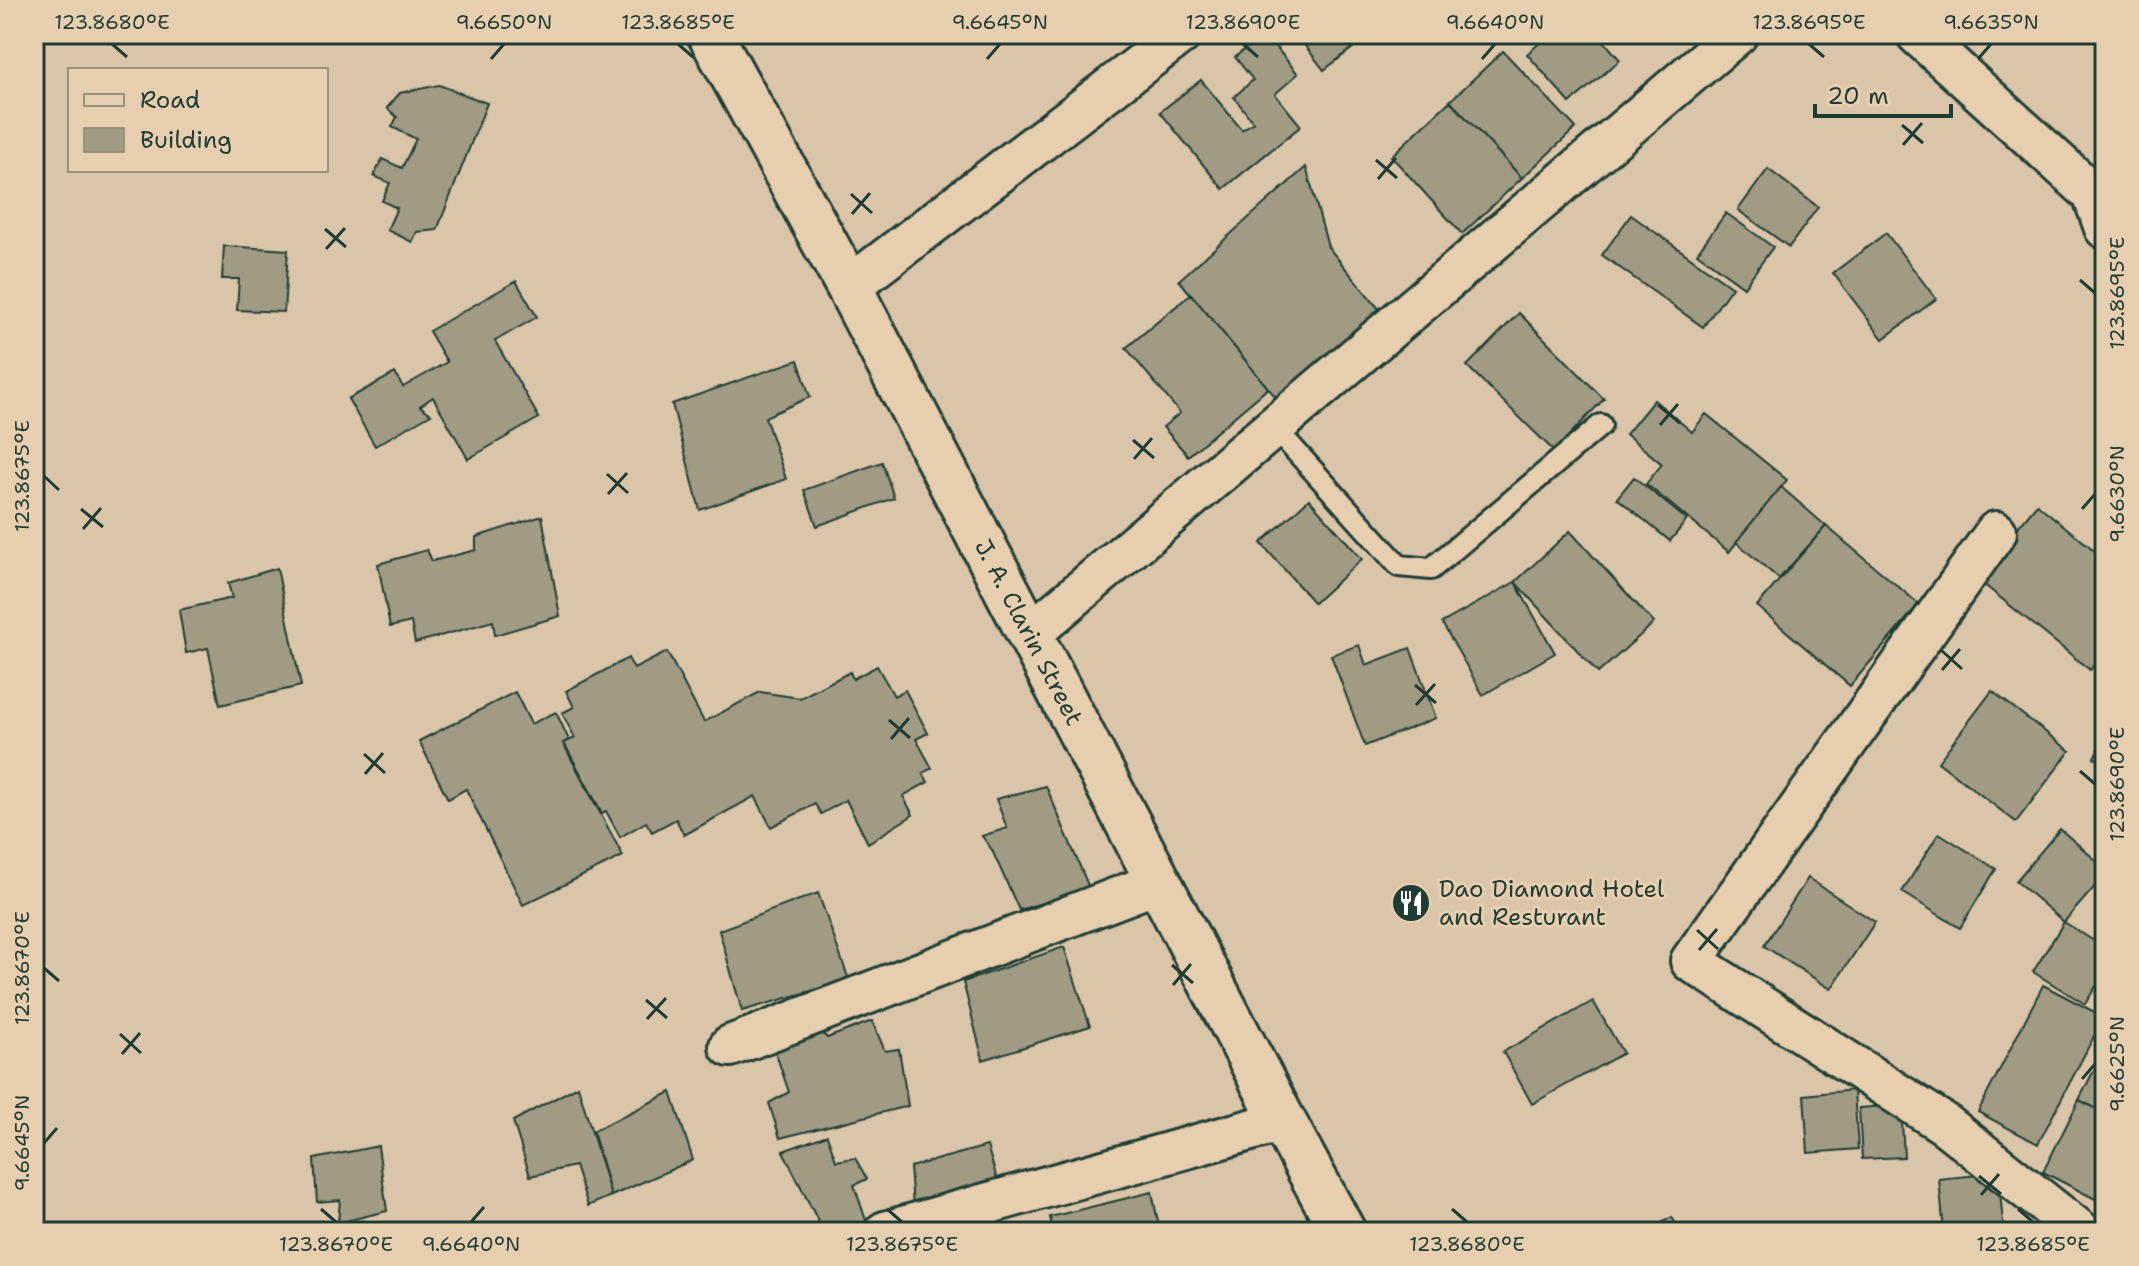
<svg xmlns="http://www.w3.org/2000/svg" width="2139" height="1266" font-family="'Shantell Sans',sans-serif">
	<rect width="100%" height="100%" fill="#dbc5a8"/>
	<filter id="ink" filterUnits="userSpaceOnUse"><feTurbulence type="fractalNoise" baseFrequency=".0125" numOctaves="2"/><feDisplacementMap in="SourceGraphic" scale="16" xChannelSelector="R" yChannelSelector="G"/><feConvolveMatrix kernelMatrix="1 2 1 2 8 2 1 2 1" color-interpolation-filters="sRGB"/></filter>
	<g filter="url(#ink)">
		<g fill="#a19b83" stroke="#1f3d34" stroke-width="2">
			<path d="M1265 34 1298 74 1275 94 1301 126 1223 189 1160 112 1201 80 1242 130 1253 122 1234 97 1253 80 1235 57Z"/>
			<path d="M1296 34H1371L1324 70Z"/>
			<path d="M1550 34H1598L1620 60 1570 103 1527 54Z"/>
			<path d="M1503 51 1576 128 1522 178 1450 101Z"/>
			<path d="M439 85 487 103 437 230 417 232 412 242 387 230 397 208 382 201 390 183 374 176 382 159 402 168 416 139 392 127 397 117 387 108 400 93Z"/>
			<path d="M1450 101 1522 178 1462 234 1391 156Z"/>
			<path d="M1306 167 1328 247 1384 315 1283 406 1179 280Z"/>
			<path d="M1768 169 1818 207 1789 247 1738 210Z"/>
			<path d="M1726 213 1773 247 1744 287 1697 253Z"/>
			<path d="M1631 215 1732 287 1703 327 1602 255Z"/>
			<path d="M1886 233 1936 299 1883 339 1833 273Z"/>
			<path d="M224 246 288 250 284 312 237 310 239 279H222Z"/>
			<path d="M516 281 537 317 495 341 539 418 468 459 433 397 420 406 431 414 375 446 348 399 395 373 403 387 447 362 429 331Z"/>
			<path d="M1191 294 1268 388 1188 456 1163 427 1180 413 1126 348Z"/>
			<path d="M1519 313 1604 399 1554 451 1467 366Z"/>
			<path d="M798 360 810 397 765 417 786 479 700 510 672 404Z"/>
			<path d="M1654 400 1692 432 1706 414 1787 480 1729 552 1646 484 1662 464 1626 434Z"/>
			<path d="M882 462 894 498 817 526 804 490Z"/>
			<path d="M1634 477 1687 520 1670 541 1617 498Z"/>
			<path d="M1781 487 1826 526 1779 579 1736 542Z"/>
			<path d="M1309 499 1362 559 1314 603 1261 543Z"/>
			<path d="M2037 504 2105 559V652L2090 670 1976 578Z"/>
			<path d="M542 516 560 616 495 635 493 621 415 643 411 622 390 627 378 564 427 550 432 561 476 550V537Z"/>
			<path d="M1826 526 1919 604 1850 686 1757 606Z"/>
			<path d="M1570 531 1654 623 1598 673 1515 582Z"/>
			<path d="M277 568 301 686 220 705 208 648 186 653 179 610 232 598 228 583Z"/>
			<path d="M1515 582 1555 653 1483 695 1442 623Z"/>
			<path d="M1359 645 1366 665 1410 648 1436 718 1365 746 1331 655Z"/>
			<path d="M667 652 704 722 760 692 800 698 850 672 853 679 877 666 894 696 905 690 928 733 916 739 932 768 923 773 928 782 903 796 913 815 868 843 846 800 821 814 815 804 771 827 755 796 684 835 676 819 652 832 646 822 620 837 606 811 602 813 564 743 575 738 562 713 574 707 566 691 628 658 634 669Z"/>
			<path d="M1992 691 2070 751 2016 822 1938 762Z"/>
			<path d="M515 692 531 724 556 712 569 740 563 743 623 856 523 905 466 789 448 799 419 741Z"/>
			<path d="M2105 733V763L2094 758Z"/>
			<path d="M1046 786 1090 890 1049 916 1045 902 1019 910 992 850 982 836 1007 828 996 799Z"/>
			<path d="M2060 829 2105 868V875L2064 922 2016 881Z"/>
			<path d="M1939 833 1996 869 1960 928 1902 892Z"/>
			<path d="M1808 878 1875 922 1831 989 1764 946Z"/>
			<path d="M818 893 849 980 742 1011 719 930Z"/>
			<path d="M2064 922 2105 948V972L2085 1004 2033 972Z"/>
			<path d="M1064 947 1090 1026 983 1060 963 982Z"/>
			<path d="M2043 985 2104 1017 2038 1144 1978 1112Z"/>
			<path d="M1593 1001 1623 1053 1532 1104 1503 1052Z"/>
			<path d="M872 1021 885 1051 899 1049 908 1106 780 1138 769 1103 789 1092 774 1048 818 1029 827 1038Z"/>
			<path d="M2100 1058 2105 1061V1113L2079 1100Z"/>
			<path d="M578 1086 611 1196 588 1206 575 1166 530 1176 513 1121Z"/>
			<path d="M1854 1090 1858 1149 1808 1153 1804 1095Z"/>
			<path d="M671 1092 693 1160 611 1196 593 1131Z"/>
			<path d="M2079 1100 2105 1113V1204L2043 1172Z"/>
			<path d="M1901 1105 1904 1157 1862 1159 1859 1108Z"/>
			<path d="M827 1135 836 1161 855 1158 867 1179 854 1185 870 1232 820 1225 783 1151Z"/>
			<path d="M378 1146 387 1211 338 1223 340 1200 317 1202 314 1159Z"/>
			<path d="M987 1146 998 1182 913 1206 910 1167Z"/>
			<path d="M1998 1173 2004 1232H1944L1939 1179Z"/>
			<path d="M1152 1192 1160 1232H1053L1050 1217Z"/>
			<path d="M1672 1217 1680 1232H1645Z"/>
		</g>
		<g fill="none" stroke-linecap="round" stroke-linejoin="round">
			<defs>
				<path id="lane" d="M1274 427 1399 566 1431 569 1601 425"/>
				<g id="street">
					<path d="M1917 34 2093 194 2105 228"/>
					<path d="M849 287 1181 34"/>
					<path d="M1996 532 1691 961 1946 1125 2081 1232"/>
					<path d="M1030 634 1737 34"/>
					<path d="M730 1046 1159 882"/>
					<path d="M885 1232 1283 1121"/>
				</g>
				<g id="secondary">
					<path id="s1" d="M710 34 849 287 1283 1121 1343 1232"/>
				</g>
			</defs>
			<use href="#lane" stroke="#1f3d34" stroke-width="26"/>
			<use href="#street" stroke="#1f3d34" stroke-width="46"/>
			<use href="#secondary" stroke="#1f3d34" stroke-width="50"/>
			<use href="#lane" stroke="#e7ceaf" stroke-width="20"/>
			<use href="#street" stroke="#e7ceaf" stroke-width="40"/>
			<use href="#secondary" stroke="#e7ceaf" stroke-width="44"/>
		</g>
	</g>
	<path fill="none" stroke="#1f3d34" stroke-width="3" d="M112 44 127 57M678 44 693 57M1243 44 1258 57M1809 44 1824 57M491 59 504 44M987 59 1000 44M1482 59 1495 44M1978 59 1991 44M1902 125 1923 143M1903 145 1922 123M1376 160 1397 178M1378 179 1396 158M851 194 872 213M852 214 870 193M325 229 346 247M326 249 345 228M2080 280 2095 293M1658 405 1680 423M1660 425 1678 404M1133 440 1154 458M1134 459 1152 438M607 474 628 493M44 476 59 490M608 494 627 473M81 509 103 527M2082 509 2095 494M83 529 101 508M1941 650 1962 669M1942 670 1960 649M1415 685 1436 703M1416 705 1435 684M889 720 910 738M891 739 909 718M364 754 385 773M2080 771 2095 784M365 774 383 753M1697 930 1718 949M1699 950 1717 929M1172 965 1193 983M44 968 59 981M1173 985 1191 964M646 1000 667 1018M647 1019 666 998M120 1034 141 1053M122 1054 140 1033M2082 1079 2095 1064M44 1143 57 1128M1979 1176 2001 1194M1981 1195 1999 1174M321 1209 336 1222M887 1209 902 1222M1452 1209 1467 1222M2018 1209 2033 1222M471 1222 484 1207"/>
	<defs>
		<symbol id="restaurant-disc" viewBox="-11 -11 22 22"><circle r="9.5" fill="#1f3d34" stroke="#e7ceaf"/><path d="M-5-6h1v4h1v-4h1v4h1v-4h1v5L-1.5 .5V6h-2V.5L-5-1ZM5-6V6H3V1.5H1.5Q1.5-4 5-6Z" fill="#fff"/></symbol>
	</defs>
	<g fill-rule="evenodd">
		<use href="#restaurant-disc" x="1389" y="881" width="44" height="44"/>
	</g>
	<g text-anchor="middle" dominant-baseline="central" stroke-width="6" stroke-linejoin="round" paint-order="stroke">
		<g font-size="24" fill="#1f3d34" stroke="#e7ceaf">
			<text stroke="none"><textPath href="#s1" startOffset="678">J. A. Clarin Street</textPath></text>
		</g>
		<g font-size="24" fill="#1f3d34" stroke="#e7ceaf" text-anchor="start">
			<text x="1439" y="889">Dao Diamond Hotel<tspan x="1439" dy="28">and Resturant</tspan></text>
		</g>
	</g>
	<rect width="2139" height="1266" fill="none" stroke="#e7ceaf" stroke-width="88"/>
	<rect x="68" y="68" width="260" height="104" fill="#e7ceaf" stroke="#97947e" stroke-width="2"/>
	<rect x="84" y="94" width="40" height="12" fill="#e7ceaf" stroke="#97947e" stroke-width="2"/>
	<text x="140" y="108" font-size="24" fill="#1f3d34">Road</text>
	<rect x="84" y="128" width="40" height="24" fill="#a19b83" stroke="#97947e" stroke-width="2"/>
	<text x="140" y="148" font-size="24" fill="#1f3d34">Building</text>
	<path d="M1815 104v12h136v-12" fill="none" stroke="#1f3d34" stroke-width="4"/>
	<text x="1827" y="104" font-size="24" fill="#1f3d34" stroke="#e7ceaf" stroke-width="6" paint-order="stroke">20 m</text>
	<rect x="44" y="44" width="2051" height="1178" fill="none" stroke="#1f3d34" stroke-width="3"/>
	<g font-size="20" text-anchor="middle" fill="#1f3d34">
		<text x="112" y="29">123.8680°E</text>
		<text x="504" y="29">9.6650°N</text>
		<text x="678" y="29">123.8685°E</text>
		<text x="1000" y="29">9.6645°N</text>
		<text x="1243" y="29">123.8690°E</text>
		<text x="1495" y="29">9.6640°N</text>
		<text x="1809" y="29">123.8695°E</text>
		<text x="1991" y="29">9.6635°N</text>
		<text transform="translate(2117 293) rotate(-90)" y="7">123.8695°E</text>
		<text transform="translate(22 476) rotate(-90)" y="7">123.8675°E</text>
		<text transform="translate(2117 494) rotate(-90)" y="7">9.6630°N</text>
		<text transform="translate(2117 784) rotate(-90)" y="7">123.8690°E</text>
		<text transform="translate(22 968) rotate(-90)" y="7">123.8670°E</text>
		<text transform="translate(2117 1064) rotate(-90)" y="7">9.6625°N</text>
		<text transform="translate(22 1143) rotate(-90)" y="7">9.6645°N</text>
		<text x="336" y="1251">123.8670°E</text>
		<text x="471" y="1251">9.6640°N</text>
		<text x="902" y="1251">123.8675°E</text>
		<text x="1467" y="1251">123.8680°E</text>
		<text x="2033" y="1251">123.8685°E</text>
	</g>
</svg>
